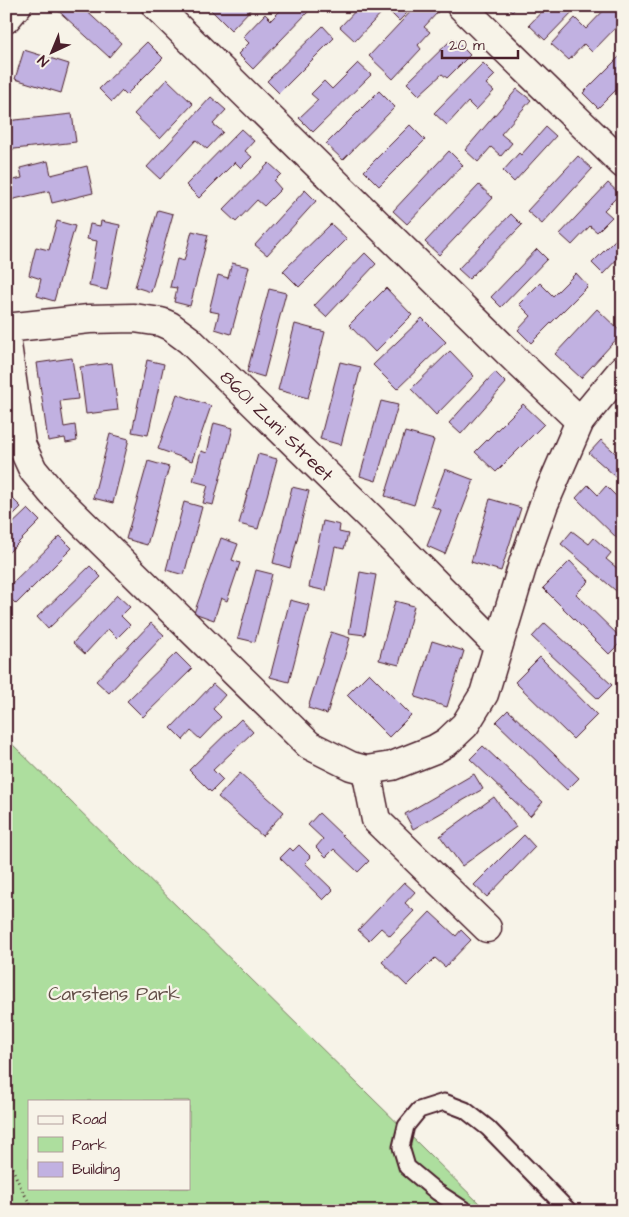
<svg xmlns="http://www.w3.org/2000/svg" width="629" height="1217" font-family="'Architects Daughter',sans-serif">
	<rect width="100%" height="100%" fill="#f7f3e8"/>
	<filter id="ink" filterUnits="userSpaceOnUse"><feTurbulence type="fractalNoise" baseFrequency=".02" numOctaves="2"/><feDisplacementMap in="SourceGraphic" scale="10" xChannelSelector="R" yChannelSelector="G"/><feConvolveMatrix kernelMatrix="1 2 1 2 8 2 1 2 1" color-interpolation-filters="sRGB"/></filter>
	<g filter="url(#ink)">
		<path fill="#adde9e" stroke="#7c7e64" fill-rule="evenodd" d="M6 738 487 1211H6ZM29 1101H189V1188H29Z"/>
		<g fill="#c1b1e1" stroke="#4a1f2b">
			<path d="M53 6H81L121 43 109 57Z"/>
			<path d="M207 6H254L231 30Z"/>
			<path d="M285 6H303L308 12 253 69 238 54 249 43 243 37 265 14 271 20Z"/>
			<path d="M360 6H409L412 8 399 21 386 8 355 41 340 27Z"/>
			<path d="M416 6H431L438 12 424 27 430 32 418 45 421 49 393 79 369 56Z"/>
			<path d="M506 6H518L512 12Z"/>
			<path d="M547 6H578L545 40 529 25Z"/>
			<path d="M608 6H623V20L592 52 584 44 569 60 551 44 575 18 586 29Z"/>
			<path d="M323 26 334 38 279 93 267 81Z"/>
			<path d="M453 38 470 55 447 78 442 74 419 95 407 83Z"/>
			<path d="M147 42 163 58 126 95 122 91 112 102 99 89Z"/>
			<path d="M24 50 69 64 61 93 15 79Z"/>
			<path d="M623 53V83L598 108 583 93Z"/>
			<path d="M358 63 371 75 313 132 299 118 318 100 311 94 324 81 332 89Z"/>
			<path d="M483 63 495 75 486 84 494 91 476 110 468 102 447 125 434 113Z"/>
			<path d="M167 79 193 104 160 139 134 114Z"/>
			<path d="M517 89 531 100 501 134 512 143 501 156 491 147 478 162 465 150Z"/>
			<path d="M379 91 395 107 343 160 326 144Z"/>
			<path d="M211 97 226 110 213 124 223 132 207 149 196 140 160 179 147 167Z"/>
			<path d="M72 114 76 142 6 150V121Z"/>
			<path d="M410 125 425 140 379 186 364 171Z"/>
			<path d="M546 127 556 136 514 182 503 171 519 153 521 155Z"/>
			<path d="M241 129 254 141 245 151 252 157 241 168 235 162 199 198 186 185Z"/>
			<path d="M449 151 463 165 407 224 393 211Z"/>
			<path d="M578 156 592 169 542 224 527 211Z"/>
			<path d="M48 161 51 175 87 166 93 193 52 203 49 191 10 200 6 182 22 178 20 168Z"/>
			<path d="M269 163 281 174 274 181 281 189 264 206 257 200 236 222 223 210Z"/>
			<path d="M608 183 620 194 604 210 612 217 597 232 590 226 572 245 560 234Z"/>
			<path d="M479 185 493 198 439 255 425 242Z"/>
			<path d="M305 190 316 201 267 255 255 245Z"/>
			<path d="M158 210 173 214 151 292 135 287Z"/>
			<path d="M511 214 522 225 469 279 458 269Z"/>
			<path d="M57 221 75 226 54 301 37 296 41 279 29 275 36 247 49 250Z"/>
			<path d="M101 221 120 225 107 290 89 286 97 241 87 239 90 224 100 226Z"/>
			<path d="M331 224 347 239 299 287 283 271Z"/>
			<path d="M192 231 208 235 190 306 174 302 177 288 170 287 177 259 184 261Z"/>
			<path d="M623 232V253L603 274 592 263Z"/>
			<path d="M537 249 547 259 501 307 491 297Z"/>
			<path d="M365 253 376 264 326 317 314 306Z"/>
			<path d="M232 263 249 267 231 334 215 329 219 313 209 311 218 275 228 278Z"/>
			<path d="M576 273 588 286 531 343 518 330 531 316 519 304 540 283 553 296Z"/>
			<path d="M386 288 412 315 375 352 349 325Z"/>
			<path d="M269 289 286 293 264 377 247 372Z"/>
			<path d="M597 309 622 333 581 378 555 354Z"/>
			<path d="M422 318 446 342 397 389 373 365Z"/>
			<path d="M295 324 325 332 308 398 278 390Z"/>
			<path d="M450 351 474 376 436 415 411 389Z"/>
			<path d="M72 358 78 399 60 401 64 427 75 425 77 441 66 443 65 438 48 441 37 363Z"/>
			<path d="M147 360 164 364 148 435 132 432Z"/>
			<path d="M340 362 361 367 341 445 320 439Z"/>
			<path d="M112 363 118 410 86 414 80 367Z"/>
			<path d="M495 372 506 383 461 434 449 423Z"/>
			<path d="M177 394 211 406 192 461 158 449Z"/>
			<path d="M381 401 398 405 376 481 360 476Z"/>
			<path d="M523 404 544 424 496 472 475 452Z"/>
			<path d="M214 423 233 428 213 505 203 503 208 485 193 481 201 451 207 453Z"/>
			<path d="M405 432 434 440 414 505 385 496Z"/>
			<path d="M110 434 129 439 113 503 93 498Z"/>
			<path d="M601 440 623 460V483L589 453Z"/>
			<path d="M258 454 277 459 258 529 239 524Z"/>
			<path d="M148 461 169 467 147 545 126 539Z"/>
			<path d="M445 469 474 480 445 554 427 546 441 510 431 506Z"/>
			<path d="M588 485 598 495 606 486 623 503V544L576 498Z"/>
			<path d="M292 487 309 491 290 568 273 563Z"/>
			<path d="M6 492 21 507 6 522Z"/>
			<path d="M490 499 521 508 501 571 471 562Z"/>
			<path d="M184 502 202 507 184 575 166 570Z"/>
			<path d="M28 509 40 521 6 555V530Z"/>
			<path d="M323 521 340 525 339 532 348 534 344 549 335 547 326 591 309 587Z"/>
			<path d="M572 531 589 544 594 538 611 553 606 559 623 573 622 596 561 544Z"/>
			<path d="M60 536 72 548 16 604 6 594V589Z"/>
			<path d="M221 538 238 544 232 560 240 563 227 601 221 598 214 620 194 613Z"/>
			<path d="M570 561 589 581 576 594 623 640 609 654 543 588Z"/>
			<path d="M90 566 101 577 48 629 37 617Z"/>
			<path d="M256 570 272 574 255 642 238 638Z"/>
			<path d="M360 572 376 575 365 635 349 633Z"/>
			<path d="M117 595 130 607 121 616 130 625 117 638 108 629 85 654 73 643Z"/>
			<path d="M290 600 309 605 289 682 270 677Z"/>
			<path d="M395 601 414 606 399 665 379 660Z"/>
			<path d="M151 623 164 635 109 693 96 681Z"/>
			<path d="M545 623 612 685 598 699 532 637Z"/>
			<path d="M331 632 350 638 327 714 308 708Z"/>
			<path d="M432 641 464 651 447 707 415 697Z"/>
			<path d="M176 653 192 669 143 717 127 701Z"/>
			<path d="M540 657 597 715 573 739 515 682Z"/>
			<path d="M369 673 411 715 389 737 347 695Z"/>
			<path d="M213 684 225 695 213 709 221 717 200 739 191 731 183 740 171 728Z"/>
			<path d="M508 710 579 778 567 790 496 722Z"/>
			<path d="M241 719 253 732 213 770 223 780 211 792 189 770Z"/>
			<path d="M483 746 543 802 530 816 470 759Z"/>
			<path d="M240 773 284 812 262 836 218 797Z"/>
			<path d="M474 774 483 789 413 829 405 814Z"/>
			<path d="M494 797 516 827 462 866 440 836Z"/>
			<path d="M319 813 369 861 358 872 334 849 326 857 316 847 323 839 308 825Z"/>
			<path d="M524 835 535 847 487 897 474 885Z"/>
			<path d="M299 845 311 857 305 863 333 890 323 900 280 858 290 848 293 851Z"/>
			<path d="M404 882 415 892 405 903 414 911 390 936 381 928 369 940 358 930Z"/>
			<path d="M430 912 456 936 461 930 471 940 445 967 435 958 407 986 382 962Z"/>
		</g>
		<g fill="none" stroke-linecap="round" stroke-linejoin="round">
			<defs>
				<path id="lane" d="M466 1211 437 1192 407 1167 401 1147 406 1126 419 1110 444 1102 465 1110 488 1128 569 1211"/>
				<g id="street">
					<path d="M156 6 521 365 580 421"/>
					<path d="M461 6 623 164"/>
					<path d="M6 19 17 6"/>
					<path id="s1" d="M6 328 89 319 134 318 161 322 170 326 189 340 370 517 498 646"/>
					<path d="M6 337 21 444 33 470 53 494 309 745 351 766 366 770 392 766 435 749 447 742 465 725 484 694 523 564 544 504 580 421 623 369"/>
					<path d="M366 770 376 820 487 928"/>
				</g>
			</defs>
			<use href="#lane" stroke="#4a1f2b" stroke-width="19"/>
			<use href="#street" stroke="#4a1f2b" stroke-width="31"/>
			<path stroke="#4a1f2b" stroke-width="3" stroke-dasharray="1 4" stroke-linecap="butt" d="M6 1154 20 1186 34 1211"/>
			<use href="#lane" stroke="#f7f3e8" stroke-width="15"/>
			<use href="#street" stroke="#f7f3e8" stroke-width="28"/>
		</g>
	</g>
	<g text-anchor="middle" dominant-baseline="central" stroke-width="4.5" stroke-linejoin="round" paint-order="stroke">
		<g font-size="19" fill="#4a1f2b" stroke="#f7f3e8">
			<text stroke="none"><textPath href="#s1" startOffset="312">8601 Zuni Street</textPath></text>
		</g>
		<g font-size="19" fill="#634f48" stroke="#f7f3e8">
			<text x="114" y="994">Carstens Park</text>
		</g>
	</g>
	<rect width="629" height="1217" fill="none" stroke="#f7f3e8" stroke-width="25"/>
	<rect x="12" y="12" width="604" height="1192" fill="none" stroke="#4a1f2b" stroke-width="2" filter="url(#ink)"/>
	<rect x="28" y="1100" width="162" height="90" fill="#f7f3e8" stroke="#b29e9c"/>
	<rect x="38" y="1116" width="25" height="8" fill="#f7f3e8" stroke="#b29e9c"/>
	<text x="72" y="1124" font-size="15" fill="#4a1f2b">Road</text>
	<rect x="38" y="1137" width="25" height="15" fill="#adde9e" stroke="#b29e9c"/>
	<text x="72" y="1150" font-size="15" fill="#4a1f2b">Park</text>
	<rect x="38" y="1162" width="25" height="15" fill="#c1b1e1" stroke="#b29e9c"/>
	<text x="72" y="1174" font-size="15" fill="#4a1f2b">Building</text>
	<g transform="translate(52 52) rotate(224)" stroke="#f7f3e8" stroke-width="4" paint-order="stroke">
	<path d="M0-4L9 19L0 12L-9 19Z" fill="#4a1f2b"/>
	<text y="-8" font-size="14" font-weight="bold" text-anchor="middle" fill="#4a1f2b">N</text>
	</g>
	<path d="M442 50v8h76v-8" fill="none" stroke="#4a1f2b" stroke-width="2.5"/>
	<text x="449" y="50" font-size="15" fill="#4a1f2b" stroke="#f7f3e8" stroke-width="4" paint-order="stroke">20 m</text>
</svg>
